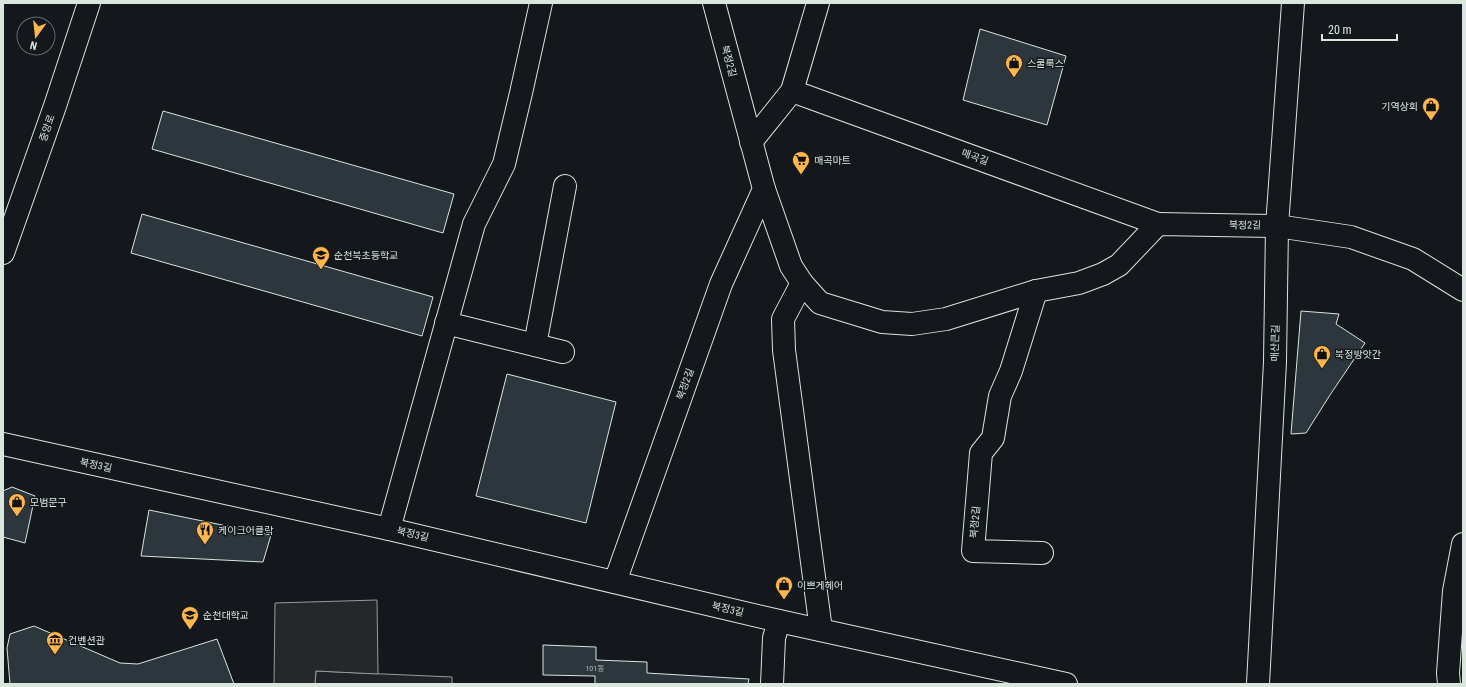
<svg xmlns="http://www.w3.org/2000/svg" width="1466" height="687" font-family="'Roboto Condensed','Noto Sans KR',sans-serif">
	<rect width="100%" height="100%" fill="#14181c"/>
	<path fill="#202428" stroke="#939e99" d="M316 671 452 677V684H315Z"/>
	<path fill="#24282b" stroke="#939e99" d="M377 600 378 674 316 671 315 684H274L275 603Z"/>
	<g fill="#2c363c" stroke="#d8e6dc">
		<path d="M980 29 1066 56 1047 125 963 100Z"/>
		<path d="M163 111 454 194 443 233 152 149Z"/>
		<path d="M142 214 433 297 422 336 131 253Z"/>
		<path d="M1301 311 1339 314 1336 324 1365 343 1330 395 1306 433 1291 434Z"/>
		<path d="M507 374 616 402 586 523 476 496Z"/>
		<path d="M12 487 35 496 25 543 3 537V491Z"/>
		<path d="M149 510 271 535 263 562 141 556Z"/>
		<path d="M34 626 120 663 138 664 217 639 234 684H10L7 648 10 634Z"/>
		<path d="M543 645 596 647V660L647 662V673L749 679 748 684H595V676L543 675Z"/>
	</g>
	<g fill="none" stroke-linecap="round" stroke-linejoin="round">
		<defs>
			<g id="minor">
				<path d="M792 91 1158 224"/>
				<path d="M751 142 792 91 818 3"/>
				<path d="M764 189 791 266 802 283 820 303 882 322 912 324 946 319 1036 291 1079 283 1103 274 1119 265 1158 224 1277 226 1351 237 1413 259 1463 290"/>
				<path d="M802 283 783 319 784 350 821 630"/>
				<path d="M1036 291 1011 371 1000 396 993 438 981 453 973 551 1042 553"/>
				<path d="M446 323 563 352"/>
				<path d="M535 345 565 186"/>
				<path d="M3 444 389 529 779 621 1066 684"/>
				<path d="M389 529 474 224 504 164 521 93 541 3"/>
				<path d="M615 582 721 284 764 189 714 3"/>
				<path d="M772 684 774 638 779 621"/>
				<path d="M1258 684 1275 362 1277 226 1293 3"/>
				<path d="M1449 684 1448 673 1454 591 1463 544"/>
			</g>
			<path id="major" d="M3 253 55 106 89 3"/>
		</defs>
		<use href="#minor" stroke="#d8e6dc" stroke-width="24"/>
		<use href="#major" stroke="#d8e6dc" stroke-width="24"/>
		<use href="#minor" stroke="#14181c" stroke-width="22"/>
		<use href="#major" stroke="#14181c" stroke-width="22"/>
	</g>
	<defs>
		<symbol id="shop-pin" viewBox="-11 -11 22 30"><path d="M0 17L-7.5 6A9.5 9.5 0 1 1 7.5 6Z" fill="#ffb74d" stroke="#14181c"/><path d="M-5-2.5h2.3a2.7 3.5 0 0 1 5.4 0H5L5.5 6h-11ZM-1.5-2.5h3a1.5 2.3 0 0 0-3 0Z" fill="#111"/></symbol>
		<symbol id="supermarket-pin" viewBox="-11 -11 22 30"><path d="M0 17L-7.5 6A9.5 9.5 0 1 1 7.5 6Z" fill="#ffb74d" stroke="#14181c"/><path d="M-6-5.5h2.5l.6 2H6L4.5 2H-2.5L-4.4-4H-6ZM-1.5 3.2a1.3 1.3 0 1 0 .1 0ZM3 3.2a1.3 1.3 0 1 0 .1 0Z" fill="#111"/></symbol>
		<symbol id="school-pin" viewBox="-11 -11 22 30"><path d="M0 17L-7.5 6A9.5 9.5 0 1 1 7.5 6Z" fill="#ffb74d" stroke="#14181c"/><path d="M0-5L7-2L0 1L-7-2ZM-4 1L0 2.5L4 1V4Q0 6-4 4Z" fill="#111"/></symbol>
		<symbol id="restaurant-pin" viewBox="-11 -11 22 30"><path d="M0 17L-7.5 6A9.5 9.5 0 1 1 7.5 6Z" fill="#ffb74d" stroke="#14181c"/><path d="M-5-6h1v4h1v-4h1v4h1v-4h1v5L-1.5 .5V6h-2V.5L-5-1ZM5-6V6H3V1.5H1.5Q1.5-4 5-6Z" fill="#111"/></symbol>
		<symbol id="university-pin" viewBox="-11 -11 22 30"><path d="M0 17L-7.5 6A9.5 9.5 0 1 1 7.5 6Z" fill="#ffb74d" stroke="#14181c"/><path d="M0-5L7-2L0 1L-7-2ZM-4 1L0 2.5L4 1V4Q0 6-4 4Z" fill="#111"/></symbol>
		<symbol id="museum-pin" viewBox="-11 -11 22 30"><path d="M0 17L-7.5 6A9.5 9.5 0 1 1 7.5 6Z" fill="#ffb74d" stroke="#14181c"/><path d="M0-6L6-3V-2H-6V-3ZM-5-1h2V3h-2ZM-1-1h2V3h-2ZM3-1h2V3H3ZM-6 4H6V6H-6Z" fill="#111"/></symbol>
	</defs>
	<g fill-rule="evenodd">
		<use href="#shop-pin" x="1004" y="53" width="20" height="27"/>
		<use href="#shop-pin" x="1421" y="96" width="20" height="27"/>
		<use href="#supermarket-pin" x="791" y="150" width="20" height="27"/>
		<use href="#school-pin" x="311" y="245" width="20" height="27"/>
		<use href="#shop-pin" x="1312" y="344" width="20" height="27"/>
		<use href="#shop-pin" x="7" y="492" width="20" height="27"/>
		<use href="#restaurant-pin" x="195" y="520" width="20" height="27"/>
		<use href="#shop-pin" x="774" y="575" width="20" height="27"/>
		<use href="#university-pin" x="180" y="605" width="20" height="27"/>
		<use href="#museum-pin" x="45" y="630" width="20" height="27"/>
	</g>
	<g text-anchor="middle" dominant-baseline="central" stroke-width="3" stroke-linejoin="round" paint-order="stroke">
		<g font-size="8" fill="#adbab4">
			<text x="595" y="668">101동</text>
		</g>
		<g font-size="10" fill="#d8e6dc" stroke="#14181c">
			<text transform="translate(729 61) rotate(75)">북정2길</text>
			<text transform="translate(47 128) rotate(-71)">중앙로</text>
			<text transform="translate(975 157) rotate(20)">매곡길</text>
			<text transform="translate(1245 225) rotate(1)">북정2길</text>
			<text transform="translate(1275 343) rotate(-89)">매산큰길</text>
			<text transform="translate(685 384) rotate(-70)">북정2길</text>
			<text transform="translate(96 465) rotate(12)">북정3길</text>
			<text transform="translate(975 522) rotate(-85)">북정2길</text>
			<text transform="translate(413 534) rotate(13)">북정3길</text>
			<text transform="translate(728 609) rotate(13)">북정3길</text>
		</g>
		<g font-size="10" fill="#d8e6dc" stroke="#14181c" text-anchor="start">
			<text x="1027" y="63">스쿨룩스</text>
			<text x="1418" y="106" text-anchor="end">기역상회</text>
			<text x="814" y="160">매곡마트</text>
			<text x="334" y="255">순천북초등학교</text>
			<text x="1335" y="354">북정방앗간</text>
			<text x="30" y="502">모범문구</text>
			<text x="218" y="530">케이크어클락</text>
			<text x="797" y="585">이쁘게헤어</text>
			<text x="203" y="615">순천대학교</text>
			<text x="68" y="640">컨벤션관</text>
		</g>
	</g>
	<rect width="1466" height="687" fill="none" stroke="#d8e6dc" stroke-width="8"/>
	<g transform="translate(36 36) rotate(195)"><circle r="19" fill="#14181c" stroke="#626a69"/>
	<path d="M0-3L7 15L0 10L-7 15Z" fill="#ffb74d"/>
	<text y="-6" font-size="11" font-weight="bold" text-anchor="middle" fill="#d8e6dc">N</text>
	</g>
	<path d="M1322 34v6h75v-6" fill="none" stroke="#d8e6dc" stroke-width="2"/>
	<text x="1328" y="34" font-size="12" fill="#d8e6dc" stroke="#14181c" stroke-width="3" paint-order="stroke">20 m</text>
</svg>
